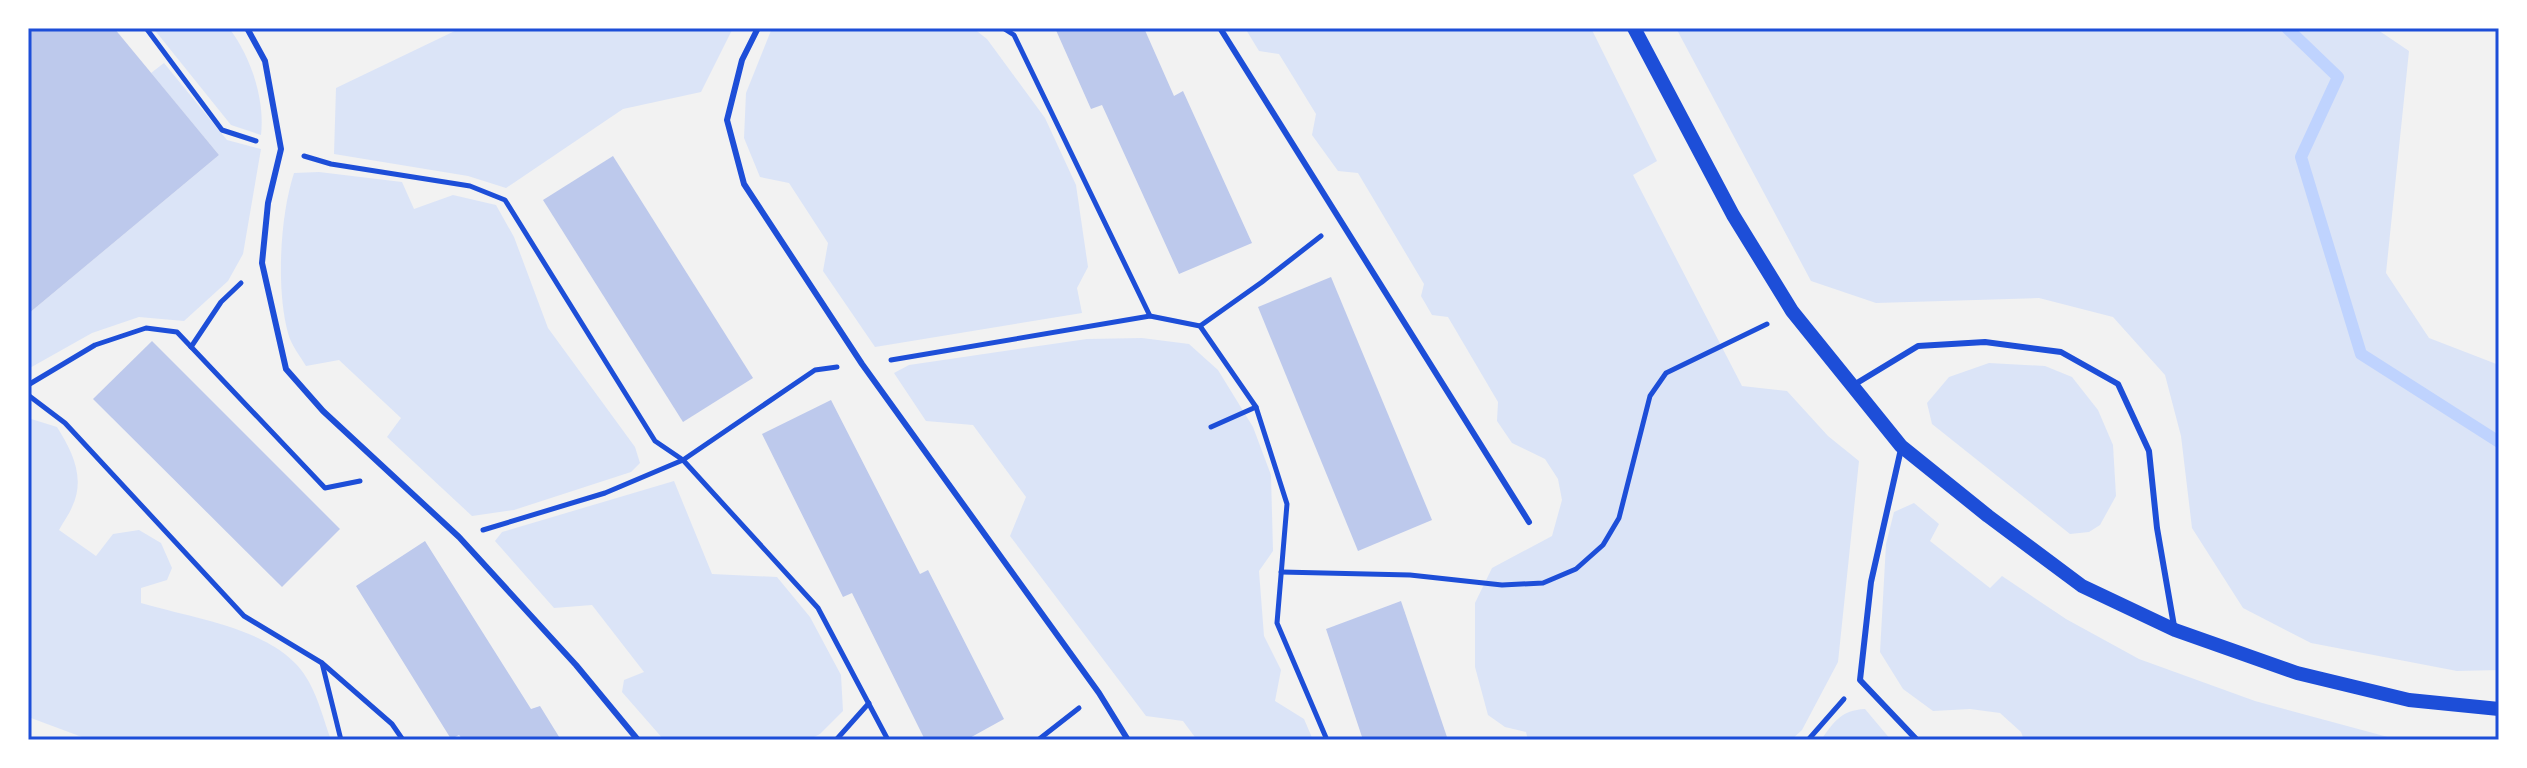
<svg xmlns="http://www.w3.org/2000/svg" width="2527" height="768" font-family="Quicksand,sans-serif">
	<rect width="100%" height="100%" fill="#f2f2f2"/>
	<g fill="#dbe4f7">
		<path d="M153 28H229C251 57 265 99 261 135L231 125Z"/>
		<path d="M461 28H733L701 92 623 109 506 188 468 176 334 154 336 88Z"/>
		<path d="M772 28H973L987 39 1045 118 1076 185 1088 267 1077 288 1082 313 875 347 823 271 828 243 789 183 760 177 744 138 746 93Z"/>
		<path d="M1245 28H1591L1657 161 1633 175 1742 386 1787 391 1828 436 1859 461 1838 662 1802 730 1791 740H1528L1526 732 1505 727 1488 715 1475 667V603L1492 568 1552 536 1562 500 1558 479 1545 459 1512 443 1497 421 1498 402 1448 317 1432 315 1421 296 1424 284 1358 173 1338 171 1312 135 1316 114 1279 54 1259 51Z"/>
		<path d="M1676 28H2375L2409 51 2386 273 2429 338 2499 365V670L2457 671 2311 643 2243 608 2192 528 2181 436 2165 375 2113 317 2039 298 1876 303 1811 281Z"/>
		<path d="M164 63 227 140 261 149 243 254 228 281 184 321 139 317 92 333 28 369V314L219 155 151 73Z"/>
		<path d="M319 172 402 182 414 209 453 195 496 205 514 237 548 328 635 447 640 463 631 472 514 510 472 516 387 437 401 418 339 360 306 366C300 356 291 345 288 333 276 289 280 216 294 173Z"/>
		<path d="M1142 338 1189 344 1218 370 1253 427 1271 475 1273 551 1259 571 1264 636 1281 670 1275 701 1304 719 1313 740H1197L1183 721 1146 716 1010 536 1026 497 973 425 926 421 894 373 909 365 1087 339Z"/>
		<path d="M1989 363 2045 366 2072 377 2098 410 2113 445 2116 496 2100 525 2089 532 2070 534 1932 424 1927 403 1949 377Z"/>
		<path d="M28 418 57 427C72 451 86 478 72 507 69 515 63 522 59 530L96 556 113 534 139 530 161 543 172 568 167 580 141 588V603C194 619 282 629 309 682 319 700 324 721 331 740H90L31 718 28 719Z"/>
		<path d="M674 481 712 574 777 577 810 617 841 675 843 711 820 734 808 740H664L622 692 624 680 644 672 592 605 554 608 495 541 502 532Z"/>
		<path d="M1914 503 1939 524 1930 541 1990 588 2002 576 2066 619 2139 659 2255 701 2399 740H2024L2021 732 2000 713 1970 709 1933 711 1903 689 1880 652 1886 544 1894 512Z"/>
		<path d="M1865 709 1891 740H1821C1834 722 1841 710 1865 709Z"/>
	</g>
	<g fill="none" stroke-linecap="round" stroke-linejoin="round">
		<path stroke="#bfd3fe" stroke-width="12" d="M2287 28 2338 77 2301 157 2361 354 2499 442"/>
	</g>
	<g fill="#bdc9ec">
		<path d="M28 28H114L219 155 28 314Z"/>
		<path d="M1055 28H1144L1174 96 1183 91 1252 243 1179 274 1102 105 1091 109Z"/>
		<path d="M613 156 753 378 683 422 543 200Z"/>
		<path d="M1331 277 1432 520 1358 551 1258 307Z"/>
		<path d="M152 341 340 529 282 587 93 399Z"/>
		<path d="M831 400 920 574 928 570 1004 719 966 740H925L852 593 843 597 762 434Z"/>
		<path d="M425 541 531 709 540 706 561 740H463L459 735 451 739 356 586Z"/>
		<path d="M1401 601 1448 740H1363L1326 629Z"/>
	</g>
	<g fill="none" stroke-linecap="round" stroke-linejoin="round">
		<g stroke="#1d4ed8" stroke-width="5">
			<path d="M146 28 222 130 256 141"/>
			<path d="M1003 28 1014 35 1150 316 1200 326 1256 407 1287 504 1277 623 1327 740"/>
			<path d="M304 156 331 164 470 186 505 200 655 441 683 460 818 608 888 740"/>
			<path d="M1200 326 1262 282 1321 236"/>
			<path d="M191 347 221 302 241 283"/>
			<path d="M891 360 1150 316"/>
			<path d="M28 385 95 345 146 328 177 332 325 488 360 481"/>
			<path d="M28 395 65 423 244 616 322 663 392 724 403 740"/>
			<path d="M1211 427 1256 407"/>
			<path d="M483 530 605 493 683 460 815 370 837 367"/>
			<path d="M1281 572 1410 575 1502 585 1543 583 1576 569 1603 545 1619 518 1650 396 1666 373 1767 324"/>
			<path d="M322 663 341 740"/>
			<path d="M836 740 869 703"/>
			<path d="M1038 740 1079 708"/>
			<path d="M1808 740 1844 699"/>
		</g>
		<g stroke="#1d4ed8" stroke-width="6">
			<path d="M247 28 265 61 281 149 268 203 262 263 286 369 323 411 459 537 576 665 638 740"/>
			<path d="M758 28 742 60 727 120 744 184 862 364 1099 693 1128 740"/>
			<path d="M1220 28 1529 522"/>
			<path d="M1852 386 1918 346 1985 342 2061 352 2118 384 2149 451 2157 528 2174 626"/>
			<path d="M1901 449 1871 582 1860 680 1917 740"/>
		</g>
		<path stroke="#1d4ed8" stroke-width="14" d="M1634 28 1733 215 1792 311 1901 446 1988 516 2082 586 2175 630 2297 673 2409 700 2499 709"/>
	</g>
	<rect width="2527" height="768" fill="none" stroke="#ffffff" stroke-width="60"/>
	<rect x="30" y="30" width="2467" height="708" fill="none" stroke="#1d4ed8" stroke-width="3"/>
</svg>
